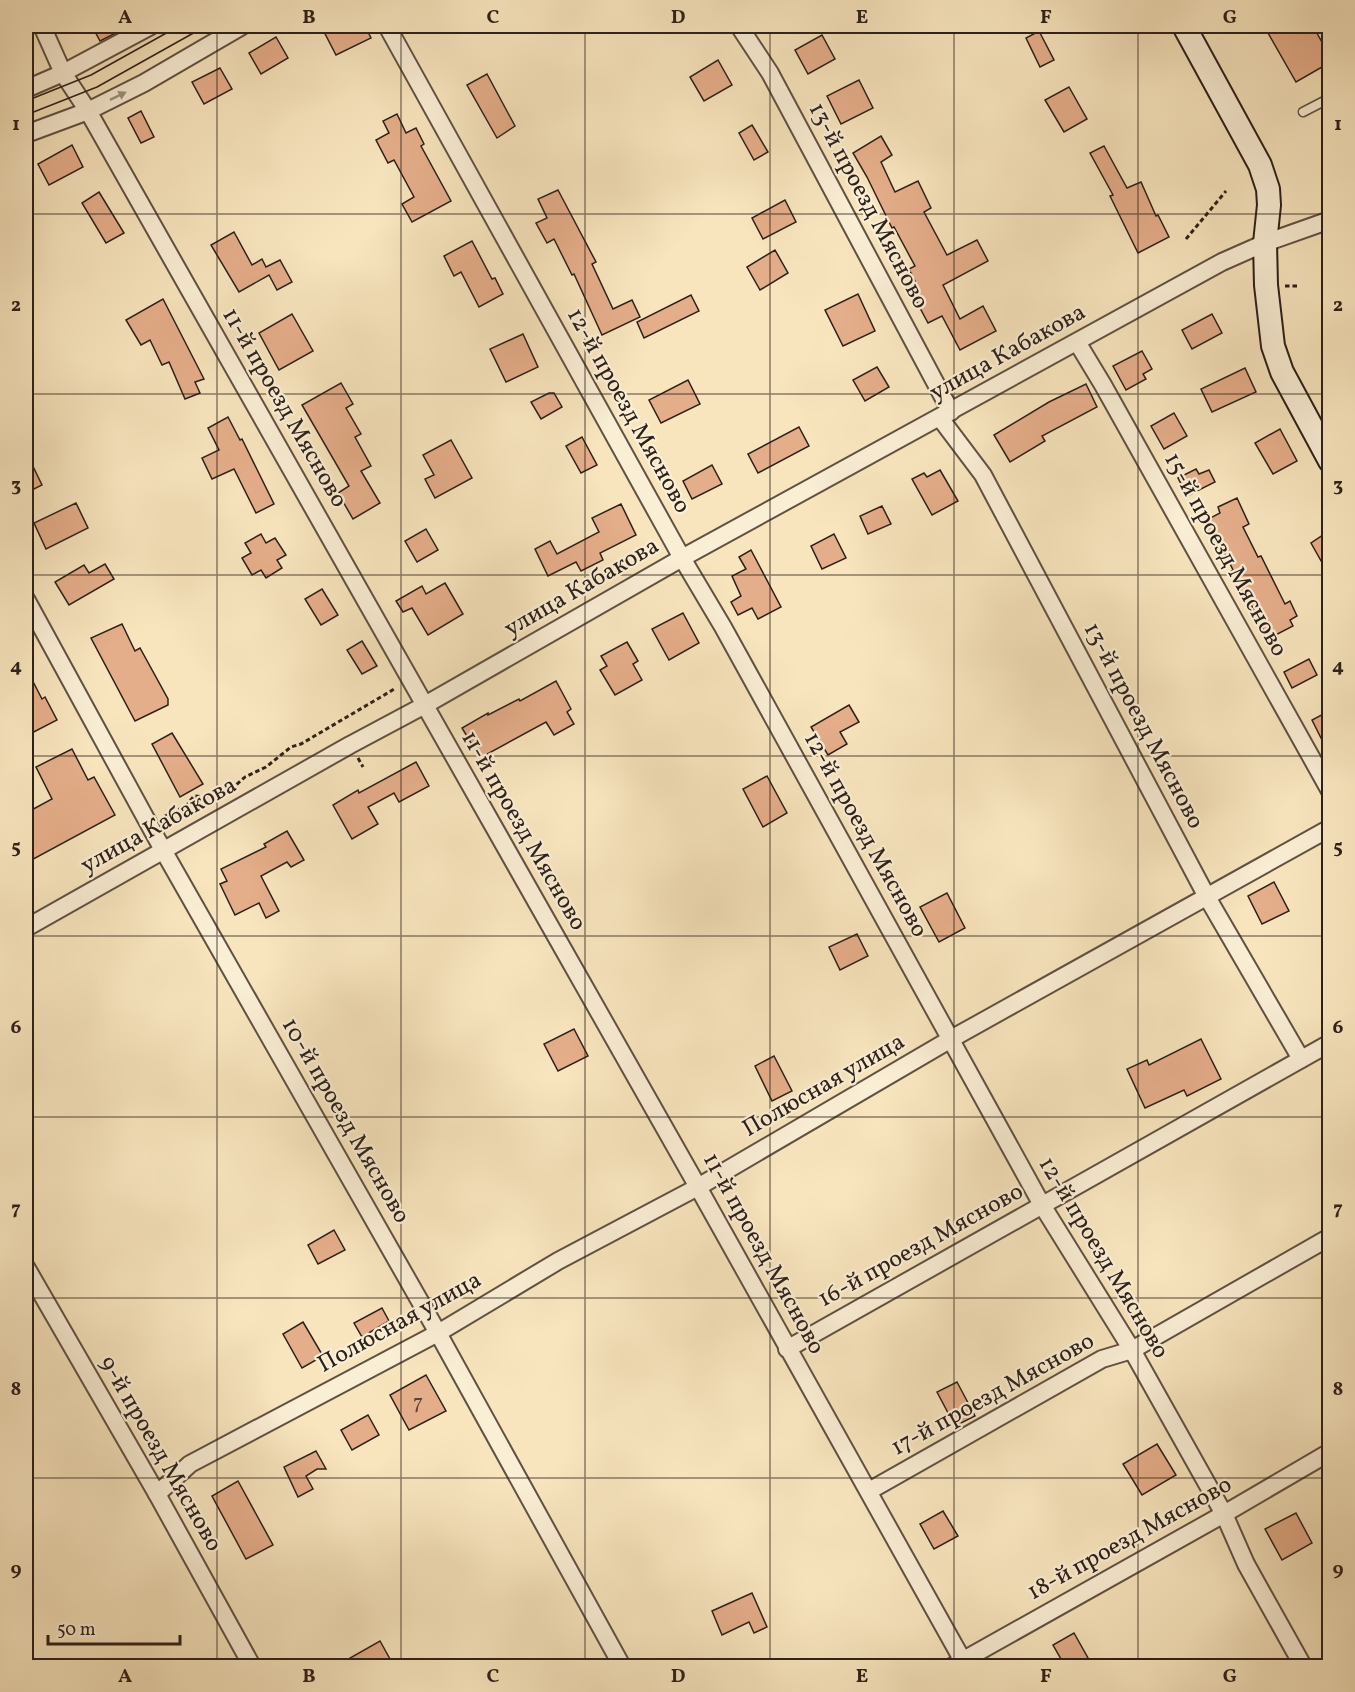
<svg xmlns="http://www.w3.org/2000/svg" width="1355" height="1692" font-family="Vollkorn,serif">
	<rect width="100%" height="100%" fill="#f8e5be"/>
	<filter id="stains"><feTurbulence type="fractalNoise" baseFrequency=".00333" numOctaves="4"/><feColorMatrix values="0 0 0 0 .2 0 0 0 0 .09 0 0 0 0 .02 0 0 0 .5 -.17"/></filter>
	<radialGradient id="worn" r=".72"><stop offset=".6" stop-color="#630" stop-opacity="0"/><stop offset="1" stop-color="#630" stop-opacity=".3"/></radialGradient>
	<g fill="#e5ae8a" stroke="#2d2019" stroke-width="1.5">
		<path d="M92 26H130L100 41Z"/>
		<path d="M321 26H365L371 38 336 55Z"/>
		<path d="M1264 26H1313L1329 55V63L1296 82Z"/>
		<path d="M1039 31 1054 60 1040 67 1026 38Z"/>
		<path d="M822 35 835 59 808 74 795 50Z"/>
		<path d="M276 37 288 58 261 74 249 53Z"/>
		<path d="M718 60 732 85 704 101 690 77Z"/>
		<path d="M220 68 232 89 204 104 192 82Z"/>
		<path d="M487 74 515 126 497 138 467 85Z"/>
		<path d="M859 80 873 108 841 124 827 96Z"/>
		<path d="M1069 87 1087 119 1064 132 1045 100Z"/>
		<path d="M141 111 154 137 141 143 128 118Z"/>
		<path d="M397 114 406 133 416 128 424 144 421 146 451 201 412 222 402 204 414 197 394 160 388 163 376 140 389 133 383 121Z"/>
		<path d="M752 125 768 152 754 160 739 133Z"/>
		<path d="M881 136 892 155 881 162 895 192 918 181 931 208 924 212 947 255 977 240 988 261 943 285 960 319 983 306 996 331 960 350 942 316 928 323 912 293 919 289 909 269 915 266 894 227 892 228 867 177 853 153Z"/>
		<path d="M72 145 83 167 49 185 38 164Z"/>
		<path d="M1104 146 1127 188 1141 182 1156 216 1158 215 1169 237 1138 253 1110 196 1113 195 1090 153Z"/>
		<path d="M558 190 596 262 592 264 613 309 632 300 640 317 602 335 574 274 572 275 554 239 547 243 536 223 547 218 538 199Z"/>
		<path d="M99 192 124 233 106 243 82 203Z"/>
		<path d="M785 200 796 222 763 239 752 218Z"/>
		<path d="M234 232 252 265 262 259 266 267 280 260 292 282 277 290 269 275 239 292 211 245Z"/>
		<path d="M472 241 492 279 495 278 503 294 479 307 461 272 454 276 444 256Z"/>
		<path d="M775 250 788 273 760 290 747 267Z"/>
		<path d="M858 294 875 331 843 346 825 310Z"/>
		<path d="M691 295 699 311 644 338 637 322Z"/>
		<path d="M163 299 204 379 195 382 200 393 185 399 169 362 162 365 150 340 141 345 126 320Z"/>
		<path d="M292 314 313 351 279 370 259 333Z"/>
		<path d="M1212 314 1222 333 1192 349 1182 330Z"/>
		<path d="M523 334 538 367 506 382 490 349Z"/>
		<path d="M1142 351 1152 369 1143 374 1146 379 1126 390 1113 366Z"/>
		<path d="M877 367 889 387 865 401 853 380Z"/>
		<path d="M1245 368 1256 392 1212 412 1201 389Z"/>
		<path d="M688 380 700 404 661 423 649 400Z"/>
		<path d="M341 383 353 404 346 408 361 434 355 437 371 466 361 471 380 503 353 519 338 493 349 486 302 405Z"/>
		<path d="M1086 384 1097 407 1042 436 1045 441 1010 462 994 435 1049 402Z"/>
		<path d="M549 393H554L562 407 541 419 531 402Z"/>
		<path d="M1174 413 1187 436 1164 449 1151 426Z"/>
		<path d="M228 417 240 440 242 439 274 504 256 513 234 469 212 479 202 458 219 450 208 428Z"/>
		<path d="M799 427 809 446 758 473 748 454Z"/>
		<path d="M1280 429 1297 461 1273 474 1255 443Z"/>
		<path d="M582 437 597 465 581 473 566 446Z"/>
		<path d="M451 440 472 478 435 498 425 479 434 475 423 455Z"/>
		<path d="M26 452 42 485 26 493Z"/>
		<path d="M712 465 722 484 692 499 683 481Z"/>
		<path d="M1196 469 1199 474 1209 470 1215 482 1187 496 1178 478Z"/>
		<path d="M940 470 958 501 932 515 912 479 924 473 927 477Z"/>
		<path d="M1237 498 1249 524 1243 527 1258 557 1261 556 1285 604 1290 601 1297 616 1290 620 1293 626 1268 639 1246 594 1242 596 1230 572 1233 570 1218 539 1214 542 1203 522 1220 513 1218 507Z"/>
		<path d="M76 503 88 528 46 549 34 523Z"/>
		<path d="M621 504 636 535 600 553 603 560 581 571 576 562 548 576 535 549 550 541 557 554 599 532 592 518Z"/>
		<path d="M882 506 891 524 868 534 860 516Z"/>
		<path d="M426 529 438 550 417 562 405 541Z"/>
		<path d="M1329 531V575L1311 543Z"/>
		<path d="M261 534 266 543 275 538 286 555 277 560 282 568 266 578 261 570 252 575 242 558 251 553 245 543Z"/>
		<path d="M834 534 846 558 822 569 811 546Z"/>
		<path d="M751 550 781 607 758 619 752 608 738 615 731 602 741 596 732 576 746 569 739 557Z"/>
		<path d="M105 564 114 579 69 605 55 582 84 565 89 573Z"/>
		<path d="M445 583 463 614 428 635 412 608 403 612 396 601 422 586 426 594Z"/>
		<path d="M322 589 338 615 321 625 305 599Z"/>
		<path d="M683 613 699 643 669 660 652 629Z"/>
		<path d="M122 624 135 651 140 648 168 699V705L135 721 91 638Z"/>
		<path d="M362 641 377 666 362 674 347 650Z"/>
		<path d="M627 642 638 661 633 664 642 680 615 695 600 670 607 666 601 656Z"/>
		<path d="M1309 659 1317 675 1292 688 1284 672Z"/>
		<path d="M26 668 42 699 45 697 57 720 26 736Z"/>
		<path d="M556 681 571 709 567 712 574 724 554 735 546 722 480 758 462 728 488 713V715L519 699 520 701Z"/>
		<path d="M849 705 859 722 840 732 847 744 828 755 811 727Z"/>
		<path d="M1329 711V754L1312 720Z"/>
		<path d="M172 733 203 784 180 797 152 744Z"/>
		<path d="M72 749 88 780 94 777 115 815 26 863V813L52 799 36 767Z"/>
		<path d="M416 762 429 786 399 802 394 793 368 807 378 824 352 839 333 805 358 790 359 793Z"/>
		<path d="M767 776 787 813 763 827 743 789Z"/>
		<path d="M287 831 304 860 291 867 287 862 261 876 279 911 266 918 259 903 235 915 220 884 227 881 221 869 266 847 264 844Z"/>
		<path d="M1274 882 1289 911 1262 924 1248 896Z"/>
		<path d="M947 893 965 928 939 942 920 907Z"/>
		<path d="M857 934 868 956 840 970 829 947Z"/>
		<path d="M574 1029 588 1056 558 1071 544 1044Z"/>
		<path d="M1201 1039 1221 1079 1187 1096 1184 1090 1145 1108 1127 1069 1147 1060 1149 1065Z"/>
		<path d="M774 1056 792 1091 772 1101 755 1066Z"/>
		<path d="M334 1230 345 1250 318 1264 308 1245Z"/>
		<path d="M382 1308 389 1321 362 1337 354 1323Z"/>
		<path d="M303 1322 323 1356 302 1368 283 1334Z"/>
		<path d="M426 1375 446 1411 409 1430 390 1395Z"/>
		<path d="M957 1382 975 1416 955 1426 937 1392Z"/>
		<path d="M368 1415 379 1435 352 1450 341 1430Z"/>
		<path d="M1157 1444 1176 1475 1142 1495 1123 1464Z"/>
		<path d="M316 1451 326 1469H317L306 1476 313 1489 298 1497 284 1467Z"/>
		<path d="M238 1481 273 1545 246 1559 212 1496Z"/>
		<path d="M943 1511 958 1536 934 1549 920 1524Z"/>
		<path d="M1296 1513 1312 1543 1282 1560 1265 1529Z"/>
		<path d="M752 1593 767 1627 754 1633 749 1622 722 1635 712 1611Z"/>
		<path d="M1074 1633 1088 1658 1073 1666H1065L1053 1645Z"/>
		<path d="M380 1641 390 1659 378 1666H336Z"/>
	</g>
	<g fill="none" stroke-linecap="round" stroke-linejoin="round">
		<defs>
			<path id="lane" d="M1303 112 1330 98"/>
			<g id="street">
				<path d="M42 26 63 73 88 111 698 1187 963 1661"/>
				<path d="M387 26 682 558 723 627 1042 1205 1132 1350 1224 1514 1246 1564 1303 1666"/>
				<path d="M739 26 770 73 951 412"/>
				<path d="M26 89 63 73 151 26"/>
				<path d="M26 134 88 111 144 83 242 26"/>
				<path d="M1077 342 1103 385 1330 791"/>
				<path d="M940 418 983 475 1207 897 1301 1059"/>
				<path d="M26 599 163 850 438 1333 622 1666"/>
				<path d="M26 928 350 745 425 705 682 558 1222 262 1265 243 1330 220"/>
				<path d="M26 1267 157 1494 252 1666"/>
				<path d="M787 1349 1330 1043"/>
				<path d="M869 1491 1102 1359 1132 1350 1330 1237"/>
				<path d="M157 1494 190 1464 438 1333 558 1261 698 1187 951 1039 1330 828"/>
				<path d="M953 1666 1224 1514 1330 1452"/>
			</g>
			<path id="secondary" d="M1184 26 1260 165 1268 189 1269 205 1265 243 1266 285 1273 346 1282 372 1330 461"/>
		</defs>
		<use href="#lane" stroke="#605142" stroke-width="11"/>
		<use href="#street" stroke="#605142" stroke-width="20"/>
		<use href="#secondary" stroke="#2d2019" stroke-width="26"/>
		<g stroke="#2d2019" stroke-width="3" stroke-dasharray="4.5 3" stroke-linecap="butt">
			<path d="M1186 239 1226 191"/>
			<path d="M1285 286H1297"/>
			<path d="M358 758 363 767"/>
			<path d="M165 816 186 806 194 796 209 797 227 793 245 777 266 767 291 747 301 744 396 688"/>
		</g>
		<use href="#lane" stroke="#faeed5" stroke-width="8"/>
		<use href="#street" stroke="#faeed5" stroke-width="16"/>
		<use href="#secondary" stroke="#faeed5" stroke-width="22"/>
		<g stroke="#2d2019" stroke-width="1.5">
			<path d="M26 101 91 75 179 26"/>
			<path d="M26 115 97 87 206 26"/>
		</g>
	</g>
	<defs><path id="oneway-solid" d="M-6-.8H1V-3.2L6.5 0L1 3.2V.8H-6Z" transform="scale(1.5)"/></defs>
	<use fill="#9e9180" href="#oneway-solid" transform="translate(118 96) rotate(-26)"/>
	<path fill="none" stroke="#2d2019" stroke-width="1.5" stroke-opacity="0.55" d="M217 26V1666M401 26V1666M585 26V1666M770 26V1666M954 26V1666M1138 26V1666M26 214H1330M26 394H1330M26 575H1330M26 756H1330M26 936H1330M26 1117H1330M26 1298H1330M26 1478H1330"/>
	<g text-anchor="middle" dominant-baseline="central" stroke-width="4.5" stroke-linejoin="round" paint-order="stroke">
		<g font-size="21" fill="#5b4435">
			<text x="418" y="1403">7</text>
		</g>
		<g font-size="24" fill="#2d2019" stroke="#faeed5">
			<text transform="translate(868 206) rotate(62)">13-й проезд Мясново</text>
			<text transform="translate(1008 353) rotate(-29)">улица Кабакова</text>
			<text transform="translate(284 408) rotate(60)">11-й проезд Мясново</text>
			<text transform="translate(628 411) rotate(61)">12-й проезд Мясново</text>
			<text transform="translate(1225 555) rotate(61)">15-й проезд Мясново</text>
			<text transform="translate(582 588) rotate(-30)">улица Кабакова</text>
			<text transform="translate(1143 726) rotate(62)">13-й проезд Мясново</text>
			<text transform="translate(159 826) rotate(-29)">улица Кабакова</text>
			<text transform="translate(523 831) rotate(60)">11-й проезд Мясново</text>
			<text transform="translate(865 835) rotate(61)">12-й проезд Мясново</text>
			<text transform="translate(824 1086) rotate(-30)">Полюсная улица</text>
			<text transform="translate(345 1121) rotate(60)">10-й проезд Мясново</text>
			<text transform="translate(921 1246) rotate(-29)">16-й проезд Мясново</text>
			<text transform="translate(763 1254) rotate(61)">11-й проезд Мясново</text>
			<text transform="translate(1103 1258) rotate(59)">12-й проезд Мясново</text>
			<text transform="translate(400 1323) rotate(-29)">Полюсная улица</text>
			<text transform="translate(993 1395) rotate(-29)">17-й проезд Мясново</text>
			<text transform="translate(160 1454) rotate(60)">9-й проезд Мясново</text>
			<text transform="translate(1130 1539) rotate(-29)">18-й проезд Мясново</text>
		</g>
	</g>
	<rect width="1355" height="1692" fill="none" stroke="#f8e5be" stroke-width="66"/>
	<path d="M48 1635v9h132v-9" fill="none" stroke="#2d2019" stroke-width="3"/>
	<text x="57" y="1635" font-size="18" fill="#2d2019" stroke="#faeed5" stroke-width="4.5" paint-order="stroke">50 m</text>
	<rect x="33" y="33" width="1289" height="1626" fill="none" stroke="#2d2019" stroke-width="2"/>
	<g font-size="20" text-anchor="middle" font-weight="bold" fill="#2d2019">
		<text x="125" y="23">A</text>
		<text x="309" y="23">B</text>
		<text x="493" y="23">C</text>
		<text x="678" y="23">D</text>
		<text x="862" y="23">E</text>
		<text x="1046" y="23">F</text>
		<text x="1230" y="23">G</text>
		<text x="16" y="130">1</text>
		<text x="1338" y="130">1</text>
		<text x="16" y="311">2</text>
		<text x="1338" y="311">2</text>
		<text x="16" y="491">3</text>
		<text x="1338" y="491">3</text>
		<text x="16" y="672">4</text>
		<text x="1338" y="672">4</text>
		<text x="16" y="853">5</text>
		<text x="1338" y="853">5</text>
		<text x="16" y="1033">6</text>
		<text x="1338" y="1033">6</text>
		<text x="16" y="1214">7</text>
		<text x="1338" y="1214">7</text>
		<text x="16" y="1395">8</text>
		<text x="1338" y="1395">8</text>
		<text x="16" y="1575">9</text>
		<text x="1338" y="1575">9</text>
		<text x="125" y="1682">A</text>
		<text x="309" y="1682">B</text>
		<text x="493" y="1682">C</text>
		<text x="678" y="1682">D</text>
		<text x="862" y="1682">E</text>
		<text x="1046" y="1682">F</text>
		<text x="1230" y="1682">G</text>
	</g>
	<rect width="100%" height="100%" filter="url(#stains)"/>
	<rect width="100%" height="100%" fill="url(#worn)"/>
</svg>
